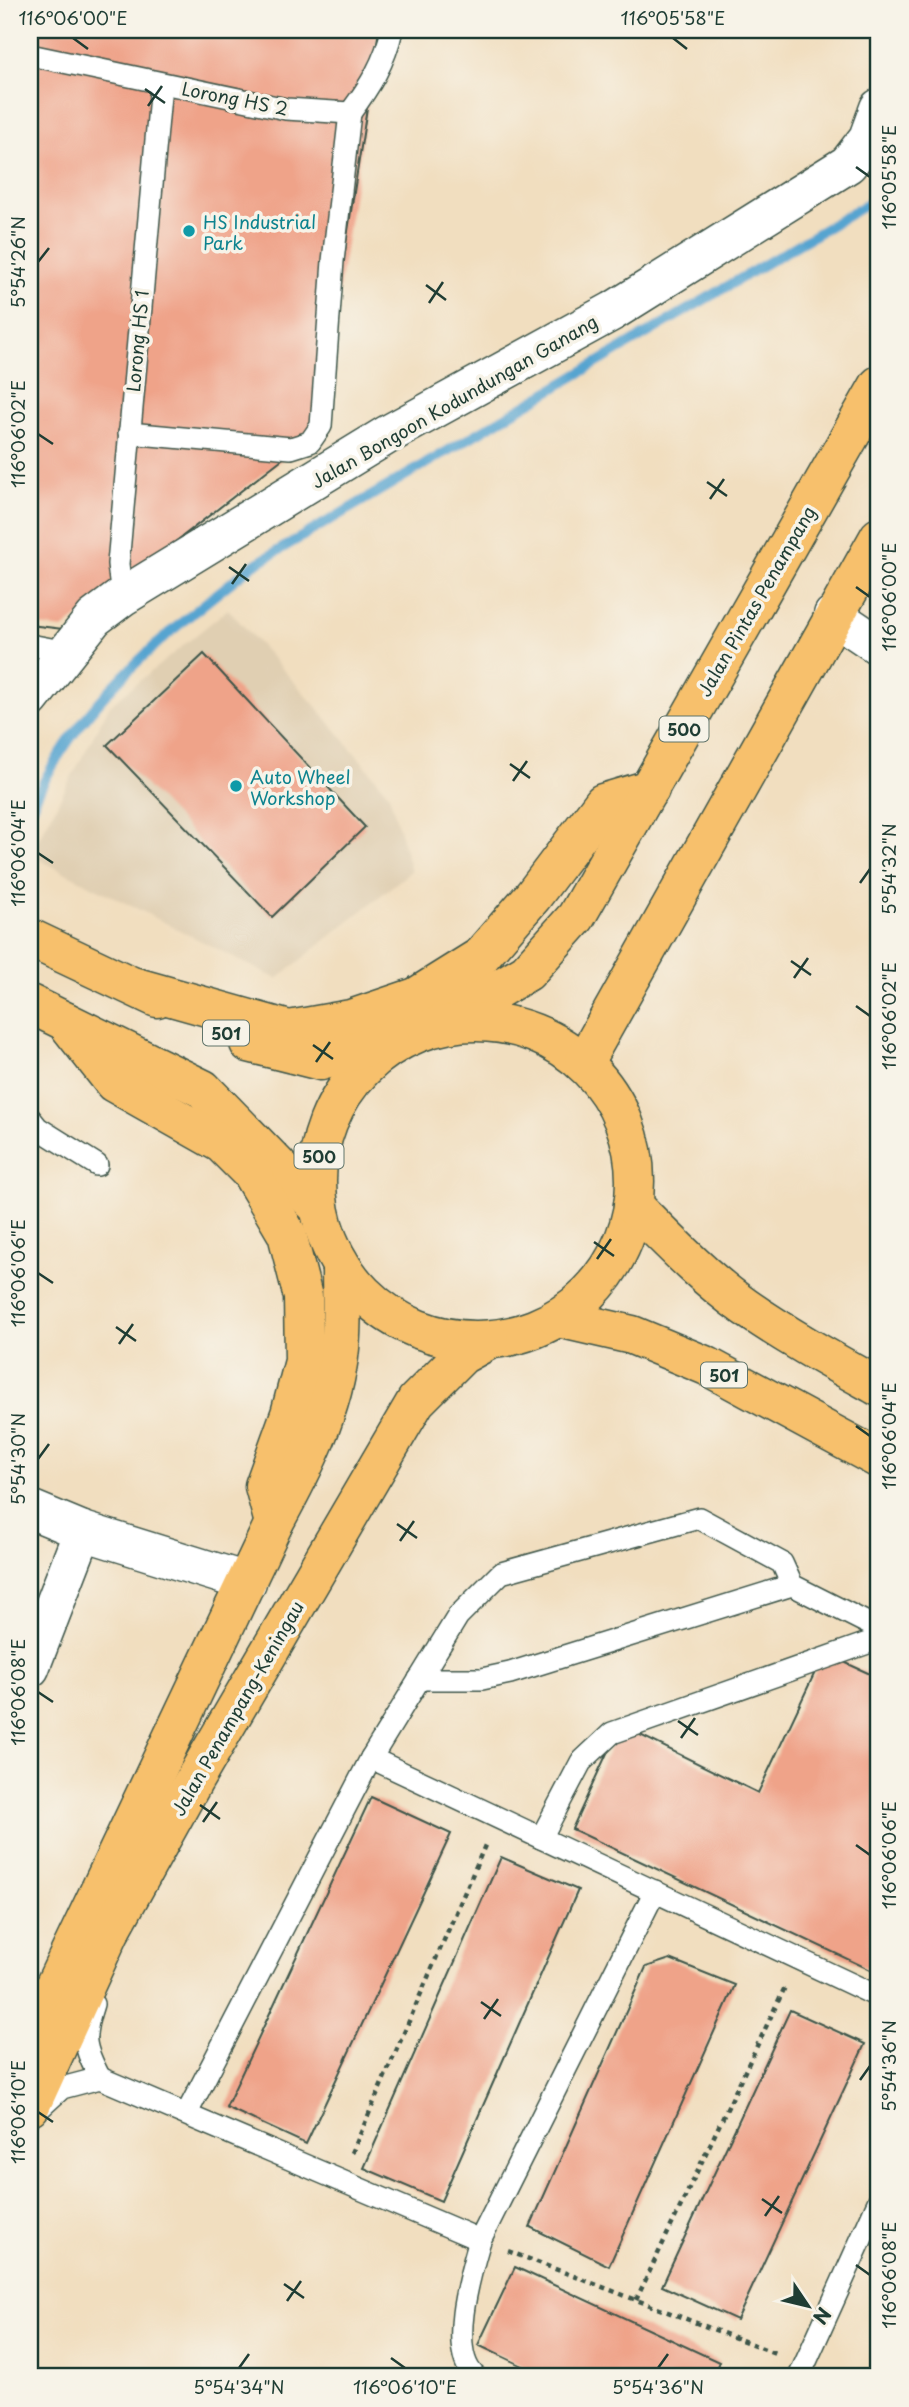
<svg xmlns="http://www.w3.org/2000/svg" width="909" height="2407" font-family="'Playpen Sans',sans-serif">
	<rect width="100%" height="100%" fill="#f7f3e8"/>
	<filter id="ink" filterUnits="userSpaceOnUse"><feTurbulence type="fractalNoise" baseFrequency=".0143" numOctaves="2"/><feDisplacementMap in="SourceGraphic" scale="14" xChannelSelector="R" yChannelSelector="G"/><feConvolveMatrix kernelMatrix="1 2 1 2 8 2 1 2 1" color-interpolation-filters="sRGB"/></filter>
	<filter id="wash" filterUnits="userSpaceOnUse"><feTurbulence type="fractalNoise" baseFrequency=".00686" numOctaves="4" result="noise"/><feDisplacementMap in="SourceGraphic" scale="28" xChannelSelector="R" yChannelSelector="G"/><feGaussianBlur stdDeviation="1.57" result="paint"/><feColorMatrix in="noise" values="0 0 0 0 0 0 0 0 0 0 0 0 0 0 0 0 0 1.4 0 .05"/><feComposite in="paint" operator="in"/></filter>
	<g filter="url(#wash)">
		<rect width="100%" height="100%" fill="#f1debf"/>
		<path fill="#e0cfb2" d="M228 609 313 703 389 794 411 871 277 979 30 855 110 705Z"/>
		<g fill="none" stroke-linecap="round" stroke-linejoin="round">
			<path stroke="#57a4d0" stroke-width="10" d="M30 811C74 705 164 635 252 566L879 197"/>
		</g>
		<g id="blocks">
			<g fill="#efa389">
				<path d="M30 30H379L317 432 63 629 30 625Z"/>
				<path d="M204 654 365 827 272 917 107 745Z"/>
				<path d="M824 1653 879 1678V1974L572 1829 620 1725 758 1793Z"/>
				<path d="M371 1797 451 1834 306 2144 226 2107Z"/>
				<path d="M501 1857 578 1890 441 2201 364 2168Z"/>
				<path d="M670 1959 735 1985 609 2266 530 2227 646 1967Z"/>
				<path d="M790 2010 865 2044 737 2320 662 2286Z"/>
				<path d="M515 2267 719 2362 712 2377H546L478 2345Z"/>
			</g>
		</g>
	</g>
	<g filter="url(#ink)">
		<use href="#blocks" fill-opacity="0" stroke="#3e5549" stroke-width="2"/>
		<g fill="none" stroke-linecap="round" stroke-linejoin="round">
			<defs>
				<g id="service">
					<path d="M30 55 286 109 350 113"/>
					<path d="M350 113C370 86 385 62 392 30"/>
					<path d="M129 433 291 448 310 442 321 426 333 261 350 113"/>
					<path d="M122 597 118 564 161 84"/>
					<path d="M30 645 67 652"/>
					<path d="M30 1118 38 1128 97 1165"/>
					<path d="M419 1679H482L510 1673 792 1585"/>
					<path d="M371 1758 879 1997"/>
					<path d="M541 1838 581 1762 612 1733 879 1639"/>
					<path d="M93 2004C82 2038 83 2046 100 2078"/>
					<path d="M39 2109 62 2088 100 2078 480 2240"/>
					<path d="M187 2113 371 1758 458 1616 501 1573 699 1518 782 1563 792 1585 879 1629"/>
					<path d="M476 2377C446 2352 471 2271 480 2240L655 1891"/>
					<path d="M799 2377 879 2200"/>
				</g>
				<g id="minor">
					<path d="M833 615 879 646"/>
					<path d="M30 699 94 618 122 597 387 435 613 311 848 164 868 138 879 108"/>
					<path d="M30 1509 83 1531 247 1582"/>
					<path d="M30 1668 83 1531"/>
				</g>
				<g id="primary">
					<path d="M30 938 157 998"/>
					<path d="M136 987 289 1030 351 1019 416 997 480 957 533 896 603 803 650 789"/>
					<path d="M30 1004 203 1089 318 1207"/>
					<path d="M444 1021 527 972 576 917 879 385"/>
					<path d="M66 1022 114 1083 222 1144 251 1173 287 1234 303 1297 304 1361 290 1414 264 1486 274 1523"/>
					<circle cx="476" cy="1181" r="159"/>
					<path d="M249 1043 321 1061 390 1040"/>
					<path d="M584 1062 879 537"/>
					<path d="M633 1205C669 1241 704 1278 745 1307 788 1337 834 1362 879 1387"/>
					<path d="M558 1318 632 1335 707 1366 879 1459"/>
					<path d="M30 2037 274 1523C304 1468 334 1411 340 1348 343 1322 341 1294 341 1267"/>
					<path d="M30 2107 110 1932 193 1782 416 1401 462 1355 489 1340"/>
				</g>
			</defs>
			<use href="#service" stroke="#3e5549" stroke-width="24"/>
			<use href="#minor" stroke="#3e5549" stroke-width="41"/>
			<use href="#primary" stroke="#3e5549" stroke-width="41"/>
			<g stroke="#3e5549" stroke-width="4.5" stroke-dasharray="5 5" stroke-linecap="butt">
				<path d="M352 2153 486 1843"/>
				<path d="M508 2251 778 2354"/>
				<path d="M636 2300 786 1985"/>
			</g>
			<use href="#service" stroke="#fff" stroke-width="21"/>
			<use href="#minor" stroke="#fff" stroke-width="38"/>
			<use href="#primary" stroke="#f7c06c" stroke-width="38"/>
		</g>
	</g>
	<path fill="none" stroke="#1f3d34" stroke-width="2.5" d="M73 38 88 49M673 38 687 49M145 89 165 103M148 106 162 86M856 167 870 177M38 262 49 248M426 285 446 300M429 303 443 282M38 434 53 444M707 482 727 496M710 499 724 479M229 567 249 581M232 584 246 564M856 587 870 597M510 764 530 778M513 781 527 761M38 853 53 863M860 883 870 869M791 961 811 975M794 978 808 958M856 1006 870 1016M313 1045 333 1059M316 1062 330 1042M594 1242 614 1256M597 1259 611 1239M38 1273 53 1283M116 1327 136 1341M119 1344 133 1324M856 1426 870 1436M38 1459 49 1444M397 1524 417 1538M400 1541 414 1521M38 1692 53 1702M678 1721 698 1735M681 1738 695 1718M200 1805 220 1819M203 1822 217 1802M856 1845 870 1855M481 2002 501 2016M484 2019 498 1999M860 2080 870 2066M38 2112 53 2122M762 2199 782 2213M765 2216 779 2196M856 2265 870 2275M284 2284 304 2298M287 2301 301 2281M391 2358 405 2368M239 2368 249 2354M658 2368 668 2354"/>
	<g fill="#0f9aa8" stroke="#f7f3e8" stroke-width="2.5">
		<circle cx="189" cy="231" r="7"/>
		<circle cx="236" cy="786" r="7"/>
	</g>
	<g text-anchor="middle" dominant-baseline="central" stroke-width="7" stroke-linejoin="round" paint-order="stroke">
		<g fill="#f7f3e8" stroke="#60746a" stroke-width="2">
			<rect x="659.5" y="716.5" width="49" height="25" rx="5"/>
			<rect x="203" y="1020.5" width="46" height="25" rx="5"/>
			<rect x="294.5" y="1143.5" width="49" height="25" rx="5"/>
			<rect x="701" y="1362.5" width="46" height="25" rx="5"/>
		</g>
		<g font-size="16" font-weight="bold" fill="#1f3d34">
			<text x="684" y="729">500</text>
			<text x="226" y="1033">501</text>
			<text x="319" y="1156">500</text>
			<text x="724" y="1375">501</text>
		</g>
		<g font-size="18" fill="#1f3d34" stroke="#f7f3e8">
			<text transform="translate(235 98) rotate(11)">Lorong HS 2</text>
			<text transform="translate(137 341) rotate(-85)">Lorong HS 1</text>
			<text transform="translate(454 401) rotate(-30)">Jalan Bongoon Kodundungan Ganang</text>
			<text transform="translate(756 601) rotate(-60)">Jalan Pintas Penampang</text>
			<text transform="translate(237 1708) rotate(-60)">Jalan Penampang-Keningau</text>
		</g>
		<g font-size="18" fill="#0d838f" stroke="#f7f3e8" text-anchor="start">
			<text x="203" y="221">HS Industrial<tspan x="203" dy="21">Park</tspan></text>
			<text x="250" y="776">Auto Wheel<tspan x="250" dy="21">Workshop</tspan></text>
		</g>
	</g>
	<rect width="909" height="2407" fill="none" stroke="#f7f3e8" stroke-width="77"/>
	<g transform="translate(808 2306) rotate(125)" stroke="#f7f3e8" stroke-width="5" paint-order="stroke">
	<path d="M0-5L12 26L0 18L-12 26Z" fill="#1f3d34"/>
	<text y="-10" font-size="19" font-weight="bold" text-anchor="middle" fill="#1f3d34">N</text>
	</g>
	<rect x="38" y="38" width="832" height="2330" fill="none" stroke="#1f3d34" stroke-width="2.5"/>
	<g font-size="18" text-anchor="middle" fill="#1f3d34">
		<text x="73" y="25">116°06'00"E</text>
		<text x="673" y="25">116°05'58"E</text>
		<text transform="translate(890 177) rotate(-90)" y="6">116°05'58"E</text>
		<text transform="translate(19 262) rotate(-90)" y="6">5°54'26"N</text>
		<text transform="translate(19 434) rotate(-90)" y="6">116°06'02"E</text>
		<text transform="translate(890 597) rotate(-90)" y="6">116°06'00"E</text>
		<text transform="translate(19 853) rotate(-90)" y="6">116°06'04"E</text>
		<text transform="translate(890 869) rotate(-90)" y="6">5°54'32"N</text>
		<text transform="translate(890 1016) rotate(-90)" y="6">116°06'02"E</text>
		<text transform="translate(19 1273) rotate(-90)" y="6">116°06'06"E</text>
		<text transform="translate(890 1436) rotate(-90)" y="6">116°06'04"E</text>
		<text transform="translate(19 1459) rotate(-90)" y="6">5°54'30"N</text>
		<text transform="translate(19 1692) rotate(-90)" y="6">116°06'08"E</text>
		<text transform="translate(890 1855) rotate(-90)" y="6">116°06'06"E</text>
		<text transform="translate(890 2066) rotate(-90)" y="6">5°54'36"N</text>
		<text transform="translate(19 2112) rotate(-90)" y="6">116°06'10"E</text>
		<text transform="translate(890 2275) rotate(-90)" y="6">116°06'08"E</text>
		<text x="239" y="2394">5°54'34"N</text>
		<text x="405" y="2394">116°06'10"E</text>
		<text x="658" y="2394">5°54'36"N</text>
	</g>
</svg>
